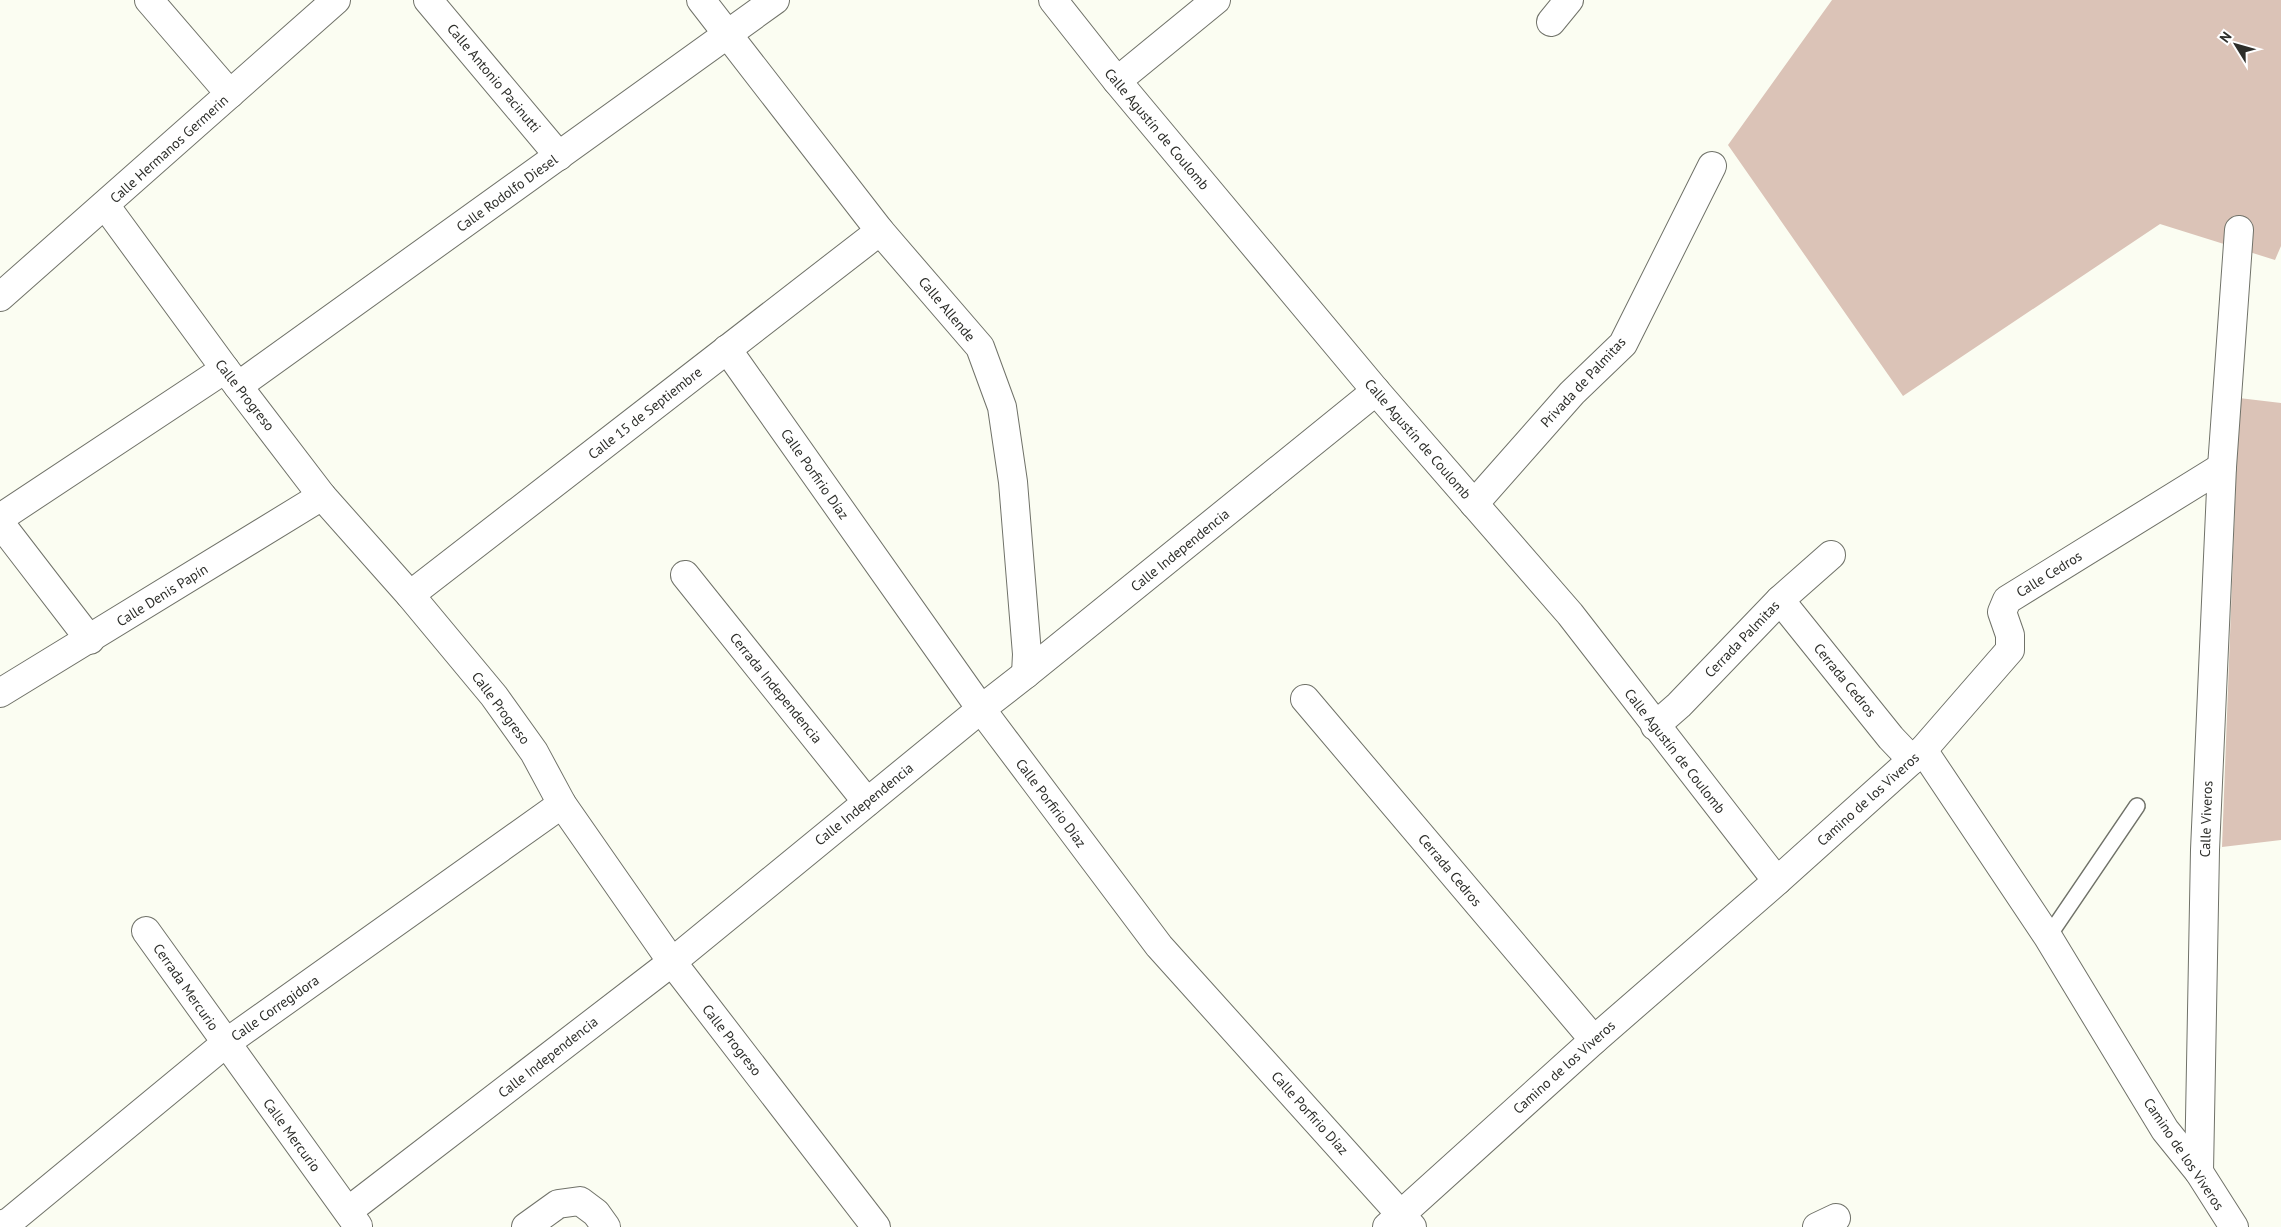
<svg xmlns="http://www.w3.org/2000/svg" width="2281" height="1227" font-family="'PT Sans',sans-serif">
	<rect width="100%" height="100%" fill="#fbfdf2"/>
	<g fill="#dbc3b7">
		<path d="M1832 0H2281V246L2275 260 2160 224 1903 396 1728 145Z"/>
		<path d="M2239 398 2281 403V840L2222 847Z"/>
	</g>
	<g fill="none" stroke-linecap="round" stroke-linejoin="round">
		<defs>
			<path id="lane" d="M2048 937 2137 806"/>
			<g id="street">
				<path d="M149 0 230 94"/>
				<path d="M428 0 559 156"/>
				<path d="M701 0 880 231 980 347 1002 407 1013 482 1027 654 1026 674"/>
				<path d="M1053 0 1117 81 1376 391 1570 614 1777 881"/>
				<path d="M1551 22 1569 0"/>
				<path d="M1117 81 1216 0"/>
				<path d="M105 205 225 369 322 496 410 595 494 696 534 752 562 804 672 962 876 1227"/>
				<path d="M0 297 336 0"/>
				<path d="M727 349 981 709 1159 946 1412 1227"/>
				<path d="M238 386 775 0"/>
				<path d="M1474 504 1572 393 1623 344 1712 166"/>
				<path d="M0 518 225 369"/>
				<path d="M0 523 90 640"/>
				<path d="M685 575 867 802"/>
				<path d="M410 595 880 231"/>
				<path d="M1780 600 1891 738 1912 760"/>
				<path d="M0 693 322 496"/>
				<path d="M1305 699 1594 1040"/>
				<path d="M1655 726 1679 705 1780 600 1831 555"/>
				<path d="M1923 750 2048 937 2165 1130 2199 1172 2234 1227"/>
				<path d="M146 931 358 1226"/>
				<path d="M2199 1172 2205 850 2222 467 2239 230"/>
				<path d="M348 1211 672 962 981 709 1026 674 1376 391"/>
				<path d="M0 1225 9 1222 226 1043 562 804"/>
				<path d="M526 1227 558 1204 580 1201 596 1213 606 1227"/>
				<path d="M1387 1227 1594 1040 1777 881 1923 750 2010 650V635L2002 612 2007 600 2222 467"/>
				<path d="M1817 1227 1836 1218"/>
			</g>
		</defs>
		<use href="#lane" stroke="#707269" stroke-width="18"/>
		<use href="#street" stroke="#707269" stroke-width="30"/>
		<use href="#lane" stroke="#fff" stroke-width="15"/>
		<use href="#street" stroke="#fff" stroke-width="28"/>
	</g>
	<g text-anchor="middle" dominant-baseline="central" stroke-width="4" stroke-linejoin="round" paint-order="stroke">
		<g font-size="14" fill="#2d2e2a" stroke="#fff">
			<text transform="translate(494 78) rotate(50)">Calle Antonio Pacinutti</text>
			<text transform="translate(1157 129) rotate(50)">Calle Agustín de Coulomb</text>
			<text transform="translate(169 149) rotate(-42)">Calle Hermanos Germerin</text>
			<text transform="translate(507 193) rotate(-36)">Calle Rodolfo Diesel</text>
			<text transform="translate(947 309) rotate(50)">Calle Allende</text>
			<text transform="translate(1583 382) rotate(-47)">Privada de Palmitas</text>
			<text transform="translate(245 395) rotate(52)">Calle Progreso</text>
			<text transform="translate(645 413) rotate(-38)">Calle 15 de Septiembre</text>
			<text transform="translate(1418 439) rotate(49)">Calle Agustín de Coulomb</text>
			<text transform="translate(815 474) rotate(55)">Calle Porfirio Díaz</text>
			<text transform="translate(1180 550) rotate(-39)">Calle Independencia</text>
			<text transform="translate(2049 574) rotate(-32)">Calle Cedros</text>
			<text transform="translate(162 595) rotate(-32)">Calle Denis Papín</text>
			<text transform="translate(1742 639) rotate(-46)">Cerrada Palmitas</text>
			<text transform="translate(1845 680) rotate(51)">Cerrada Cedros</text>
			<text transform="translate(776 688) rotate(51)">Cerrada Independencia</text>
			<text transform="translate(501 708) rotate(53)">Calle Progreso</text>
			<text transform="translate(1675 751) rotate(52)">Calle Agustín de Coulomb</text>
			<text transform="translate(1868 799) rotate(-42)">Camino de los Viveros</text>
			<text transform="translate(1051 803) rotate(53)">Calle Porfirio Díaz</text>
			<text transform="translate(864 804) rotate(-39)">Calle Independencia</text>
			<text transform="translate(2206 819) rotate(-88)">Calle Viveros</text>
			<text transform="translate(1450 870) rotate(50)">Cerrada Cedros</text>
			<text transform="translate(186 987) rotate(55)">Cerrada Mercurio</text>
			<text transform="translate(275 1008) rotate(-35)">Calle Corregidora</text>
			<text transform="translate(732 1040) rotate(52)">Calle Progreso</text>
			<text transform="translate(548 1057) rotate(-38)">Calle Independencia</text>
			<text transform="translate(1564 1067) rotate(-42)">Camino de los Viveros</text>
			<text transform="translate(1310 1113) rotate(48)">Calle Porfirio Díaz</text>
			<text transform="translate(292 1135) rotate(54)">Calle Mercurio</text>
			<text transform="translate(2184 1154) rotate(56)">Camino de los Viveros</text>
		</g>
	</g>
	<g transform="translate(2236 45) rotate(307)" stroke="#ffffff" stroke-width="4" paint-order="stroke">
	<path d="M0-4L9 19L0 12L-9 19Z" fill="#2d2e2a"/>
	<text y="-8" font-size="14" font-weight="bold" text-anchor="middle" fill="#2d2e2a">N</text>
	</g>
</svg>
